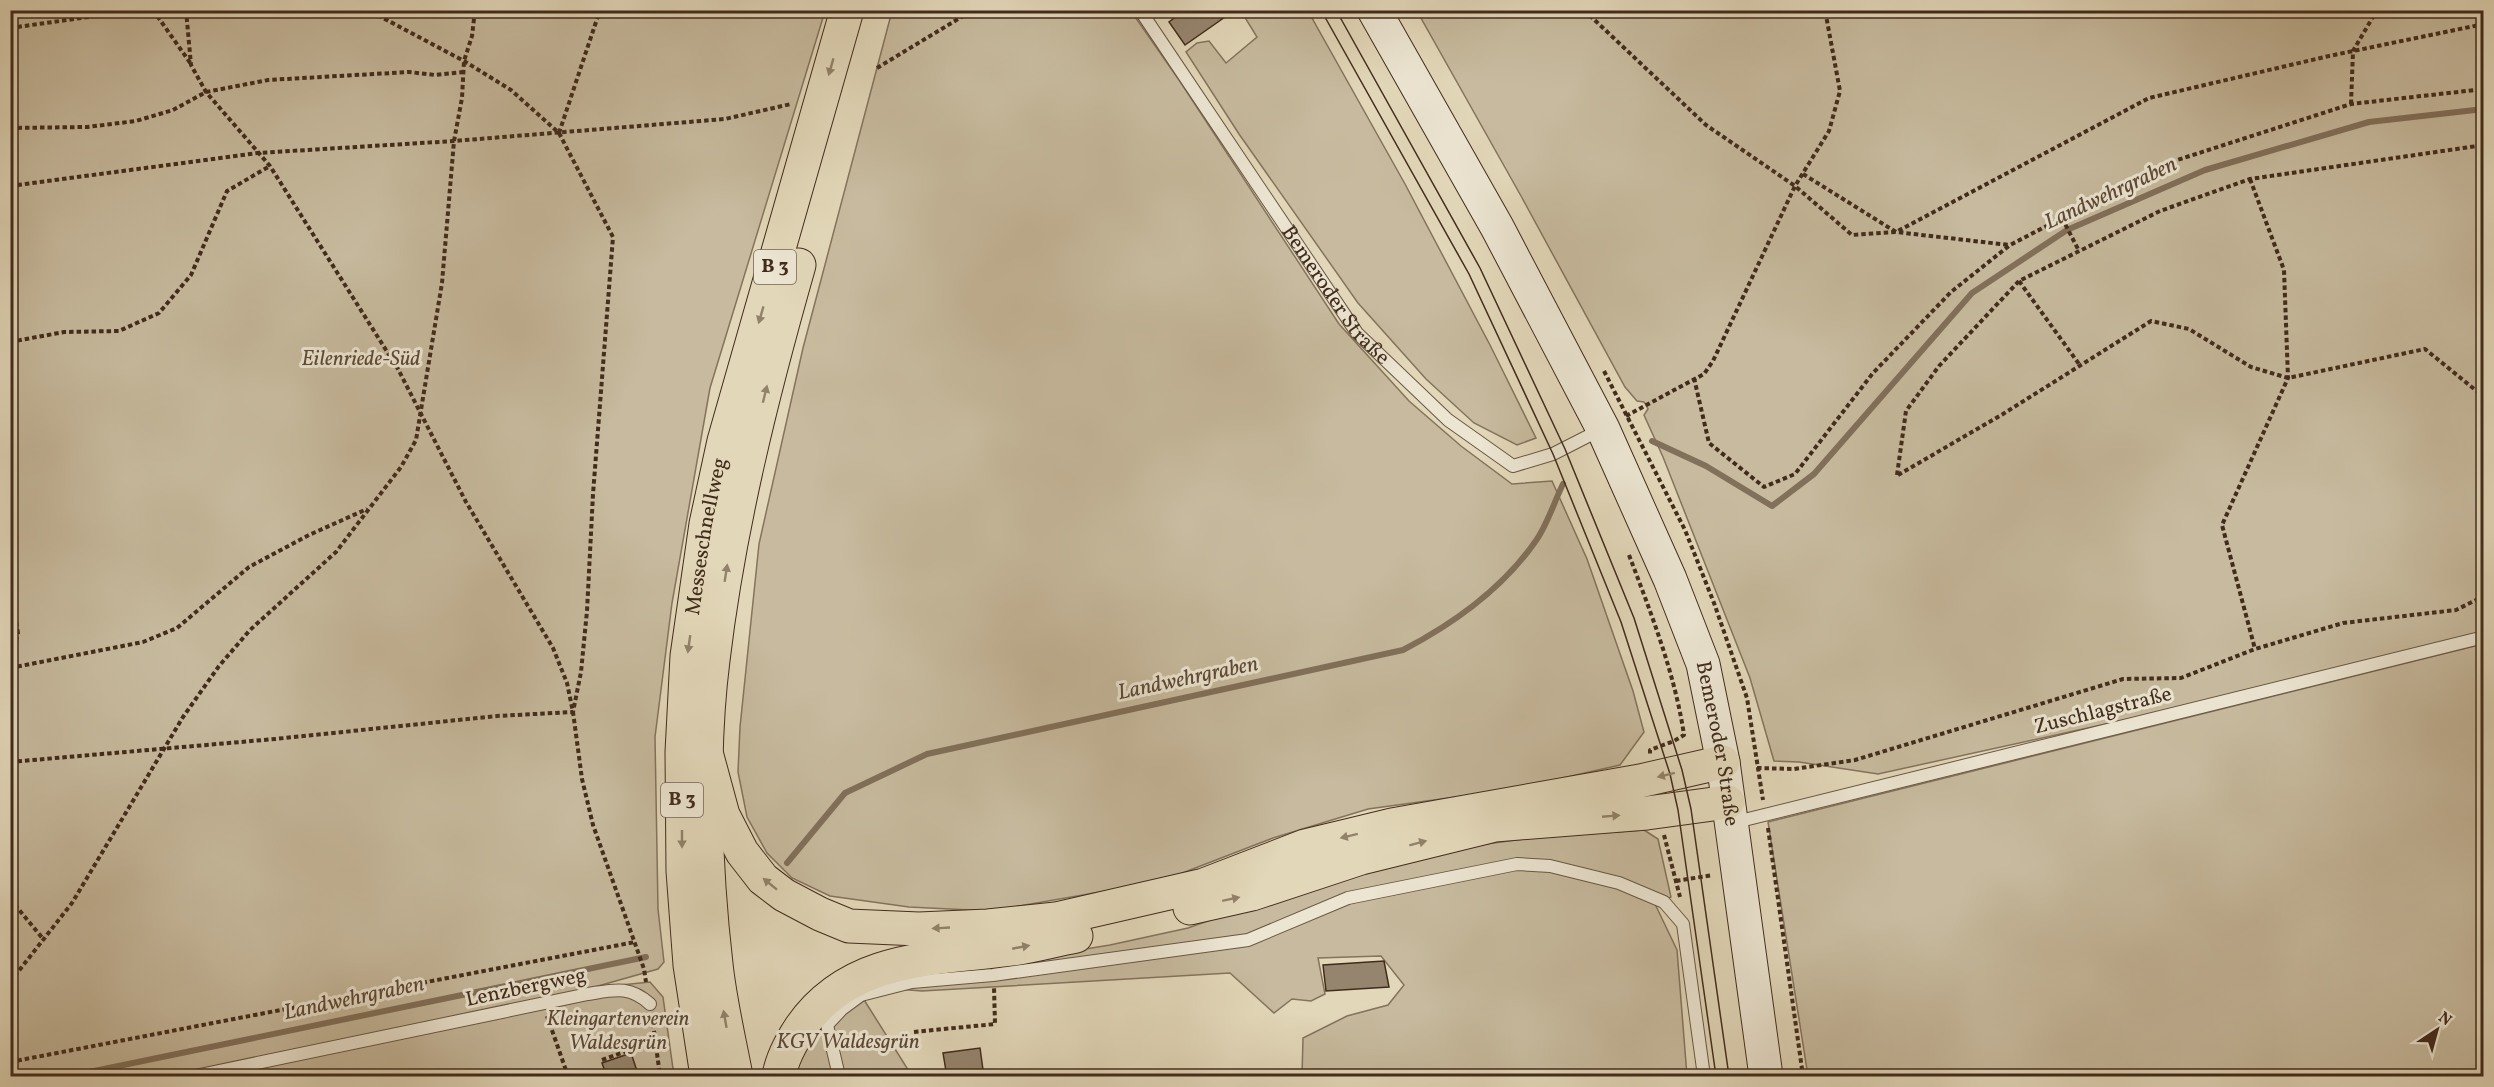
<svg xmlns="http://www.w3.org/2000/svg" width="2494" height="1087" font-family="Vollkorn,serif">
	<rect width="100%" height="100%" fill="#e2d7b9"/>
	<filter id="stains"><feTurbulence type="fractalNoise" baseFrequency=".00333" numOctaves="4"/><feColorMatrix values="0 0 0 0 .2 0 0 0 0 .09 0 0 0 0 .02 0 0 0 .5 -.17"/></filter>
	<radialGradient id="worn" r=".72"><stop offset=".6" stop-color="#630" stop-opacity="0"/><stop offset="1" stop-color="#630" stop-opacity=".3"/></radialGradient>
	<g fill="#c7ba9e" stroke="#84735d" stroke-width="1.5">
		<path d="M10 11H825L710 388 672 603 655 737 658 909 664 962 658 969 591 988 650 982 663 997 674 1076H11Z"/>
		<path d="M892 11H1131L1179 80 1339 324 1409 401 1461 446 1512 484 1552 481 1587 559 1633 691 1644 732 1620 765 1514 789 1368 809 1273 838 1172 877 1106 891 990 911 909 907 830 896 792 878 767 853 747 817 738 772 740 727 759 544 803 348Z"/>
		<path d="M1241 11H1308L1405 184 1490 345 1536 438 1517 445 1474 423 1426 379 1358 303 1239 134 1186 52 1197 43 1209 41 1226 63 1257 37Z"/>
		<path d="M1417 11H2483V641L1878 774 1799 762 1774 761 1750 678 1663 457 1644 415 1648 409 1644 402 1637 401 1625 387 1521 196Z"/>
		<path d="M2483 644V1071L2458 1076H1808L1768 822Z"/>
		<path d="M1644 830 1658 839 1671 897 1655 904 1677 950 1687 1076H1302L1303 1038 1347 1016 1388 1005 1404 985 1381 956 1318 958 1325 994 1311 1001 1292 999 1274 1013 1230 973 922 991 884 988 887 981 1110 945 1188 928 1309 885 1424 852 1532 838Z"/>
		<path d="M861 995 912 1076H794C810 1026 819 1024 861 995Z"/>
	</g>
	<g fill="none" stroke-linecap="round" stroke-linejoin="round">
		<g stroke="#81705a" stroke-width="6">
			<path d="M1652 441 1706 466 1772 506 1814 474 1972 293 2067 230 2205 170 2369 122 2484 109"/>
			<path d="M787 863 845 793 927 754 1403 650C1453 624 1502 589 1535 542 1547 526 1554 502 1563 484"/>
			<path d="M70 1076 646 957"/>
		</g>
	</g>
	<g fill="#95856e" stroke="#412c1c" stroke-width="1.5">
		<path d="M1185 10H1235L1185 45 1169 22Z"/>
		<path d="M1384 961 1389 987 1326 991 1323 965Z"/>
		<path d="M980 1048 984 1077H947L943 1053Z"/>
		<path d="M631 1053 639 1077H607L602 1063Z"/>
	</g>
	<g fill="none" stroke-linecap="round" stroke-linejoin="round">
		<defs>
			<g id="lane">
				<path id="s1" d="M1140 10 1357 333 1448 420 1513 466 1553 454 1602 429"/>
				<path d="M1732 823 2484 637"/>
				<path d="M195 1076 588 994C614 990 629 985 650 1004"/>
				<path d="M839 1076 827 1025 842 1009 861 995 912 982 993 975 1248 940 1348 898 1517 864 1550 866 1619 883 1664 902 1683 924 1704 1076"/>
			</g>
			<g id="secondary">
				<path id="s2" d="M1374 10 1497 227 1603 429 1670 579 1703 664 1723 762 1766 1076"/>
			</g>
			<g id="highway">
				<path d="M707 756 723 815 742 852 763 879 784 895 820 914 849 926 919 929 988 926 1056 919 1204 885 1305 846 1392 825 1640 781 1723 762"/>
				<path d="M1190 908 1252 894 1361 858 1495 825 1647 813 1728 802"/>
				<path id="s3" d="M707 1076 690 965 683 871 682 752 687 656 706 524 724 441 847 10"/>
				<path d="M736 1076C729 1039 720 1002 716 964 705 870 701 755 713 660 729 526 762 395 799 265"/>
				<path d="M779 1076C782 1058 791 1042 801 1027 851 955 936 959 1013 949 1034 946 1055 940 1076 936"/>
			</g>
		</defs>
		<use href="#lane" stroke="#695743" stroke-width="14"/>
		<use href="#secondary" stroke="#412c1c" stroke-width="35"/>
		<use href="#highway" stroke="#412c1c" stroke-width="35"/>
		<g stroke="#412c1c" stroke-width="4" stroke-dasharray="4.5 3" stroke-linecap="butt">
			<path d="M153 10 191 64"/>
			<path d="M186 10 191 65 206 92 270 166 398 369 466 502 553 648 567 683 573 712 582 779 593 825 644 969 646 982"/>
			<path d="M1584 10 1706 125 1795 186 1852 235 1896 232 2149 98 2329 56 2484 24"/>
			<path d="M10 28 138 10"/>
			<path d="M877 68 973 10"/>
			<path d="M2351 104 2353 51 2377 10"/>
			<path d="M10 128 87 127 136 121 173 110 206 92 268 80 409 72 435 75 463 72"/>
			<path d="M559 133 600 10"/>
			<path d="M1803 174 1896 232 2009 245"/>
			<path d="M2250 179 2284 270 2288 378 2222 525 2255 649"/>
			<path d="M10 186 258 153 454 141 725 119 791 104"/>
			<path d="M2062 218 2079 251"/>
			<path d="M2019 281 2079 364"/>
			<path d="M10 342 64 332 119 331 159 313 191 275 227 191 270 166"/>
			<path d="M1604 371 1685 530 1714 603 1747 698 1763 800"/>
			<path d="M1694 378 1709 443 1764 487 1795 474 1873 373 1951 292 2010 245 2168 163 2351 104 2484 89"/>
			<path d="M1626 416 1704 374 1713 361 1795 186 1829 131 1840 91 1825 10"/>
			<path d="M1897 475 1906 411 1939 366 2019 281 2160 211 2250 179 2484 145"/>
			<path d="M1898 475 2003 414 2151 321 2189 329 2251 367 2288 378 2425 349 2484 397"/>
			<path d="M1629 555C1651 613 1675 674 1684 735L1674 741 1650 750V754"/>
			<path d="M10 585 18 633 10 665"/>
			<path d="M10 668 143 642 177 628 249 567 309 535 367 509"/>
			<path d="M10 727 13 781 10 793"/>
			<path d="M10 762 275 739 497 716 573 712 581 672 587 611 593 494 613 237 559 133 511 90 464 61 368 10"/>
			<path d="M1757 768 1794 769 1855 760 2123 679 2181 678 2255 649 2343 623 2456 610 2484 596"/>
			<path d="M1768 828 1803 1076"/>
			<path d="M1664 835 1680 897"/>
			<path d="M1676 881 1713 875"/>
			<path d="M10 899 44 940"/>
			<path d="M10 982 72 903 183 717 219 666 250 630 336 552 401 467 416 440 442 283 454 141 462 98 464 61 472 36 475 10"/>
			<path d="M547 1016 568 1076"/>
			<path d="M652 1016 660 1076"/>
			<path d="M914 1032 995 1024 994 987"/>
			<path d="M602 1060 655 1041"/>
			<path d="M10 1062 635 942"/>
		</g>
		<use href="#lane" stroke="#ece5d2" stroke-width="12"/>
		<use href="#secondary" stroke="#ece5d2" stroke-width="33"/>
		<use href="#highway" stroke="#e2d7b9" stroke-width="33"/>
		<g stroke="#412c1c" stroke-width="1.5">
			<path d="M1321 10 1469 274 1553 454 1621 622 1670 774 1678 810 1716 1076"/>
			<path d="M1336 10 1480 268 1565 449 1634 618 1682 770 1691 809 1729 1076"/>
		</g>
	</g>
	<defs><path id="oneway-solid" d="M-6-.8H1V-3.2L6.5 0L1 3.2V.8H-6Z" transform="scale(1.5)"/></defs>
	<g fill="#92826a">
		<use href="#oneway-solid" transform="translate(831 67) rotate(106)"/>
		<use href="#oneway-solid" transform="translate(761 315) rotate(106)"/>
		<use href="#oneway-solid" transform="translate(765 394) rotate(-76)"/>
		<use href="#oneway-solid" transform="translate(726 573) rotate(-81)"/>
		<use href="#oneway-solid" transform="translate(689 644) rotate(98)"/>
		<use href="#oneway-solid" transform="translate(1666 775) rotate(166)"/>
		<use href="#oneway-solid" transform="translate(1611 816) rotate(-5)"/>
		<use href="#oneway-solid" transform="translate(1349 836) rotate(166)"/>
		<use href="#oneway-solid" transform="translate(682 839) rotate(90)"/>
		<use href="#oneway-solid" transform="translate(1418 843) rotate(-15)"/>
		<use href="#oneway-solid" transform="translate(770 884) rotate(-141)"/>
		<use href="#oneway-solid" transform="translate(1231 899) rotate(-12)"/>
		<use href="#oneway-solid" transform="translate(941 928) rotate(177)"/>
		<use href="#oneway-solid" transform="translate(1021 947) rotate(-11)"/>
		<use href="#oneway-solid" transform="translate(725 1019) rotate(-100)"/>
	</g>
	<g text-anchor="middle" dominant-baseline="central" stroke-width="6" stroke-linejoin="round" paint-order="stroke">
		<g fill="#ece5d2" stroke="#746453" stroke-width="1.5">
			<rect x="754" y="250" width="42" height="34" rx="4.5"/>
			<rect x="661" y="783" width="42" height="34" rx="4.5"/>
		</g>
		<g font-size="20" font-weight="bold" fill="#412c1c">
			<text x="775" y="267">B 3</text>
			<text x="682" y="800">B 3</text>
		</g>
		<g font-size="21" fill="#412c1c" stroke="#ece5d2">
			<text stroke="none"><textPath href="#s1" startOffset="346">Bemeroder Straße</textPath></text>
			<text stroke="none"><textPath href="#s3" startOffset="543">Messeschnellweg</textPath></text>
			<text transform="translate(2103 711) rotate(-14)">Zuschlagstraße</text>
			<text stroke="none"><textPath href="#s2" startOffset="814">Bemeroder Straße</textPath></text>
			<text transform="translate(526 988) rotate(-12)">Lenzbergweg</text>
		</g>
		<g font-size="21" font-style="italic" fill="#5c4836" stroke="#ece5d2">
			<text x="361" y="359">Eilenriede-Süd</text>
			<text x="618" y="1019">Kleingartenverein<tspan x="618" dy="24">Waldesgrün</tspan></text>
			<text x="848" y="1042">KGV Waldesgrün</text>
		</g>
		<g font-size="22" font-style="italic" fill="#5c4836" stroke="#ece5d2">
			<text transform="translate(2111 194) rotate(-25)">Landwehrgraben</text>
			<text transform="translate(1188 679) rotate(-12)">Landwehrgraben</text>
			<text transform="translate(354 999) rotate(-12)">Landwehrgraben</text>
		</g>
	</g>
	<rect width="2494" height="1087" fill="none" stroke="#e2d7b9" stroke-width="36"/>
	<rect x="12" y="12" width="2470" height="1063" fill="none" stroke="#412c1c" stroke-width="3"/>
	<rect x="18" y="18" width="2458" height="1051" fill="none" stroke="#412c1c" stroke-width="1.5"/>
	<g transform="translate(2437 1030) rotate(36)" stroke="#ece5d2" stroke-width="4.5" paint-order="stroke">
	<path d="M0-4.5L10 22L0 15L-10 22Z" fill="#412c1c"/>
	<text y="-9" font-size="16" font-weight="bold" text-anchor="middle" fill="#412c1c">N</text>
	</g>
	<rect width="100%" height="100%" filter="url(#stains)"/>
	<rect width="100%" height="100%" fill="url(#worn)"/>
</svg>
